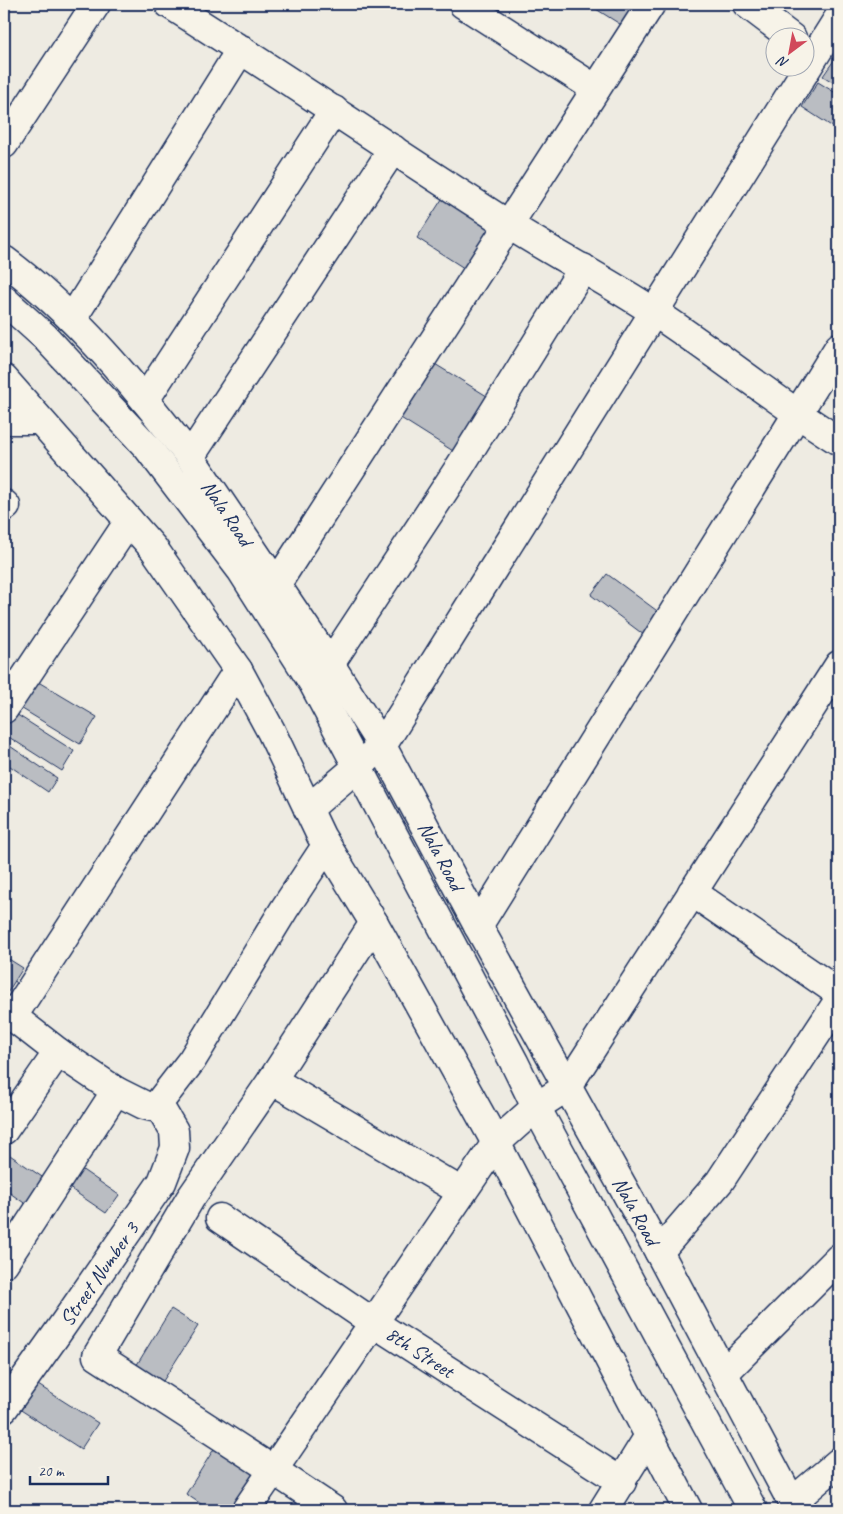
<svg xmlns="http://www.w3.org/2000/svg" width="843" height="1514" font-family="Caveat,sans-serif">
	<rect width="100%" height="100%" fill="#eeebe2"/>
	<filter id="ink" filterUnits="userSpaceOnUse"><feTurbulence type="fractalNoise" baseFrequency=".02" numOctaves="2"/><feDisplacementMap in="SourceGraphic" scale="10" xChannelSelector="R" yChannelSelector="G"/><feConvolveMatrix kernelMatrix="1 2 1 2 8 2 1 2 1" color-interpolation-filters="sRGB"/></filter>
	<g filter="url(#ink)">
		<g fill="#babdc2" stroke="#1b2f5e">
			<path d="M599 4H637L623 26 596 9Z"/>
			<path d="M839 53V86L823 76Z"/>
			<path d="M818 82 839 95V131L802 107Z"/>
			<path d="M444 196 494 228 467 270 417 238Z"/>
			<path d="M430 361 495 401 461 456 396 415Z"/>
			<path d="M607 574 660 613 644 635 591 595Z"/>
			<path d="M30 677 97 717 80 744 14 704Z"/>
			<path d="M8 709 74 751 62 771 4 734V716Z"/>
			<path d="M4 742 57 778 48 792 4 762Z"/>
			<path d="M4 956 23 968 4 998Z"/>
			<path d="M4 1151 48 1181 30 1207 4 1189Z"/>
			<path d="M71 1162 119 1195 106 1213 59 1181Z"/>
			<path d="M171 1309 198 1326 156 1392 130 1376Z"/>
			<path d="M27 1378 98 1423 81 1449 10 1403Z"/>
			<path d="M217 1444 263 1473 239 1510H210L186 1494Z"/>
		</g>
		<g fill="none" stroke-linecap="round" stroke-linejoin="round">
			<defs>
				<g id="street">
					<path d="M169 4C282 75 393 151 506 223 554 254 606 280 654 312 717 353 775 401 839 441"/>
					<path d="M463 4 596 89"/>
					<path d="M747 4 792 38"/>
					<path d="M4 144 96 4"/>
					<path d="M4 260C75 313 136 387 190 457L330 664 382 746 478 926 659 1252 796 1510"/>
					<path d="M72 319 241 49"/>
					<path d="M4 379 154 549 238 670 271 731 321 836 374 923 496 1143 688 1510"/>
					<path d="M145 400 334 110"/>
					<path d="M4 418 10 420H39"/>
					<path d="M190 457 393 149"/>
					<path d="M4 504 6 506"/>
					<path d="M276 585 651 4"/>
					<path d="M330 664 459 468 583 268"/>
					<path d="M4 709 129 521"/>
					<path d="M308 809 382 746 839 17"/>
					<path d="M692 892 839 993"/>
					<path d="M478 926 839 347"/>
					<path d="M4 1010 58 1052 116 1091 144 1105 152 1107 158 1104 192 1060 285 908 326 846"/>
					<path d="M13 1016 238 670"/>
					<path d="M272 1080 462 1192"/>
					<path d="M4 1130 58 1052"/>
					<path d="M220 1218 374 1323 622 1482"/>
					<path d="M659 1252 720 1181 839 1000"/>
					<path d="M4 1263 116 1091"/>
					<path d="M724 1373 839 1258"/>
					<path d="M4 1408 56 1335 162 1182 175 1148 174 1131 158 1104"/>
					<path d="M792 1502 839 1462"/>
					<path d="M246 1510 496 1143 536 1107 567 1087 839 665"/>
					<path d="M333 1510 273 1470 97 1356 190 1199 272 1080 374 923"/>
					<path d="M603 1510 649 1436"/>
				</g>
				<path id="secondary" d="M4 300 45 337 148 448 241 570 313 683 514 1062 536 1107 753 1510"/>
			</defs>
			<use href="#street" stroke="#1b2f5e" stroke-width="31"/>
			<use href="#secondary" stroke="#1b2f5e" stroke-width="31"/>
			<use href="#street" stroke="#f7f3e8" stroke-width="28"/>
			<use href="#secondary" stroke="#f7f3e8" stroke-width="28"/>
		</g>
	</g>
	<g text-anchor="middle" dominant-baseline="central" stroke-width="4.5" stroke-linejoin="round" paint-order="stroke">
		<g font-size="21" fill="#1b2f5e" stroke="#f7f3e8">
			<text transform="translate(227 513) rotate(56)">Nala Road</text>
			<text transform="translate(441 856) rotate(62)">Nala Road</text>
			<text transform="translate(636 1211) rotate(61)">Nala Road</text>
			<text transform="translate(99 1274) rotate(-55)">Street Number 3</text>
			<text transform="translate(420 1352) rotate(33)">8th Street</text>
		</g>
	</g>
	<rect width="843" height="1514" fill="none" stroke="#f7f3e8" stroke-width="20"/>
	<rect x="10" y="10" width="823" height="1494" fill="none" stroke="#1b2f5e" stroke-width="2" filter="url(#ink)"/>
	<g transform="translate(790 52) rotate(212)"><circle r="24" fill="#f7f3e8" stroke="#9fa5b1"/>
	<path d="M0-4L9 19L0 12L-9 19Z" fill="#d1495b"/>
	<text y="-8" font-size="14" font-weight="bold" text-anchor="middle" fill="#1b2f5e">N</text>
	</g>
	<path d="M30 1476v8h78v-8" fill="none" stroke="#1b2f5e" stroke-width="2.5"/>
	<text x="38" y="1476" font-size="15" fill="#1b2f5e" stroke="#f7f3e8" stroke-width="4" paint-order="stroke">20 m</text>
</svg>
